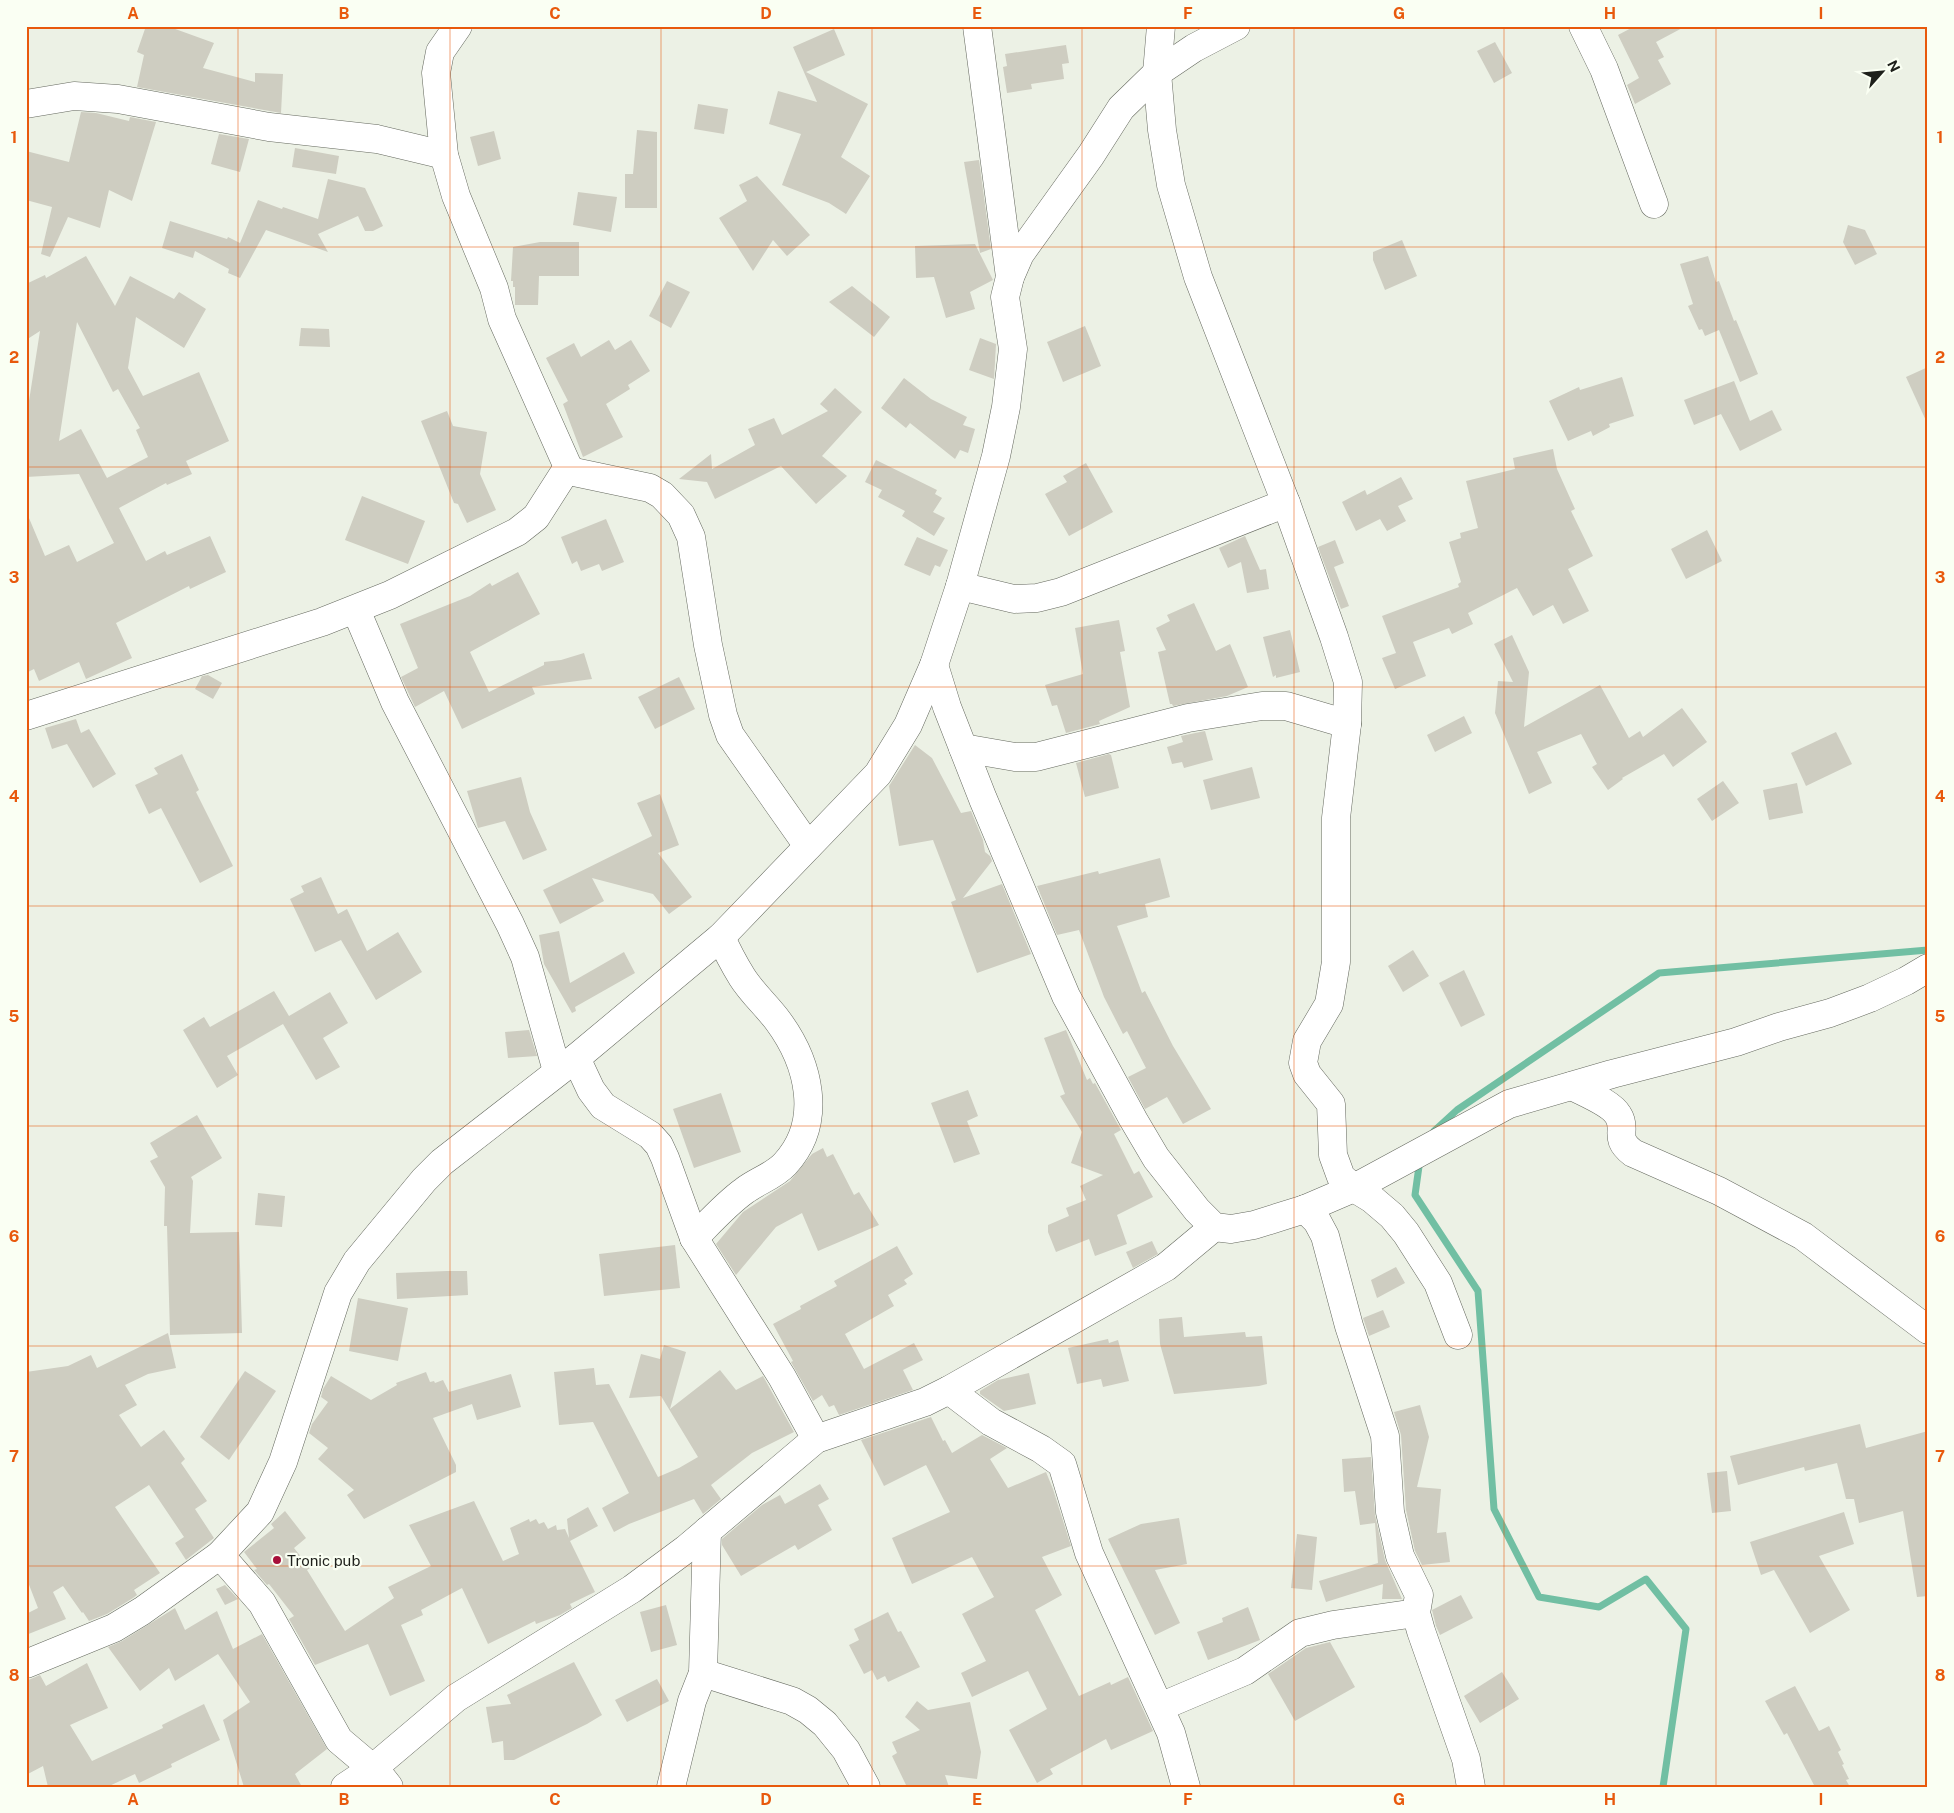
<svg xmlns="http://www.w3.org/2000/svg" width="1954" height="1813" font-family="'Public Sans',sans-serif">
	<rect width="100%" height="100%" fill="#ecf1e5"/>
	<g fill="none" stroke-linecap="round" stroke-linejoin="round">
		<g stroke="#71bfa3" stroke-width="7">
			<path d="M1434 1131 1457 1110 1659 973 1928 950"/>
			<path d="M1420 1159 1415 1195 1478 1291 1494 1509 1539 1597 1599 1607 1646 1579 1686 1629 1663 1787"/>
		</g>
	</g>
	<g fill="#cecdc1" fill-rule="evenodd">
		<path d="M146 26H167L214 43 203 68 255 82V73L283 74 281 113 137 87 144 55 137 52Z"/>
		<path d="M1635 26H1686L1656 42 1664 57 1658 60 1671 84 1635 104 1627 85 1639 78 1618 35Z"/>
		<path d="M834 29 845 55 806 72 868 104 841 157 870 176 846 214 829 203 782 185 801 134 769 124 778 91 817 102 793 47Z"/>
		<path d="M1495 42 1512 73 1494 83 1477 51Z"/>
		<path d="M1066 45 1069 63 1062 64 1064 79 1031 84 1032 89 1007 93 1003 67 1007 66 1005 54Z"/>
		<path d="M698 104 728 109 724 134 694 129Z"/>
		<path d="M81 112 96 113 129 121 130 117 156 122 132 201 109 190 100 228 68 217 50 257 41 254 52 207 26 200V151L69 162Z"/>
		<path d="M637 130 657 132V208H625V174H633Z"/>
		<path d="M494 131 501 159 478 166 470 137Z"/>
		<path d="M219 134 249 139 240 172 211 164Z"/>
		<path d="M295 148 339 156 336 174 292 167Z"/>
		<path d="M979 160 991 249 980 253 964 162Z"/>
		<path d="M757 176 810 235 787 256 773 240 753 271 719 218 747 201 739 185Z"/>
		<path d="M328 179 365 188 383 226 373 231H365L358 216 318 234 328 252 266 230 240 278 228 273 229 269 195 251 193 258 162 248 170 221 227 239 228 237 240 243 258 200 282 209 283 207 318 219Z"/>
		<path d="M578 192 617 197 611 232 573 225Z"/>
		<path d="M1848 225 1865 230 1877 254 1855 265 1843 242Z"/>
		<path d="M1402 240 1417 276 1385 290 1373 260V252Z"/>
		<path d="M540 242H579V276H539L538 305H515V287H513V281H511L513 247Z"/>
		<path d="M975 244 993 280 970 292 975 309 946 318 934 277 916 278 915 246Z"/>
		<path d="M86 256 115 306 130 276 174 299 179 292 206 309 184 348 136 317 128 368 143 396 199 372 229 441 186 461 192 474 167 485 166 483 119 508 146 561 165 551 167 555 210 536 226 572 190 589 189 586 116 623 132 658 86 679 79 662 39 681 34 669 26 673V511L45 556 69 545 77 562 114 543 79 474 26 477V420L40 331 26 340V284L45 275 46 278ZM77 322 113 392 118 389 140 428 136 430 148 457 107 478 81 429 59 441Z"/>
		<path d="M1708 256 1716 282 1719 281 1734 321 1736 320 1758 374 1740 382 1719 330 1705 336 1702 329 1699 330 1688 306 1693 304 1680 264Z"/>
		<path d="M667 281 690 292 671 328 649 316Z"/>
		<path d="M852 286 890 317 874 337 829 302Z"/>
		<path d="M1085 326 1101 366 1063 382 1047 342Z"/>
		<path d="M301 328 329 329 330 347 299 346Z"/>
		<path d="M980 338 996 344 994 379 969 370Z"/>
		<path d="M609 340 615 350 631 340 650 371 628 385 630 389 606 404 623 437 583 457 563 404 568 401 546 358 574 343 581 357Z"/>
		<path d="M1928 367V425L1906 377Z"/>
		<path d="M1622 377 1634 416 1609 424 1610 427 1593 436 1591 431 1568 441 1549 401 1579 387 1580 390Z"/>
		<path d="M904 378 931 399 967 417 963 425 975 429 968 453 960 450 955 459 910 423 906 428 881 408Z"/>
		<path d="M1734 381 1750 421 1772 410 1782 430 1740 451 1721 414 1694 425 1684 400Z"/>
		<path d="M835 388 862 412 822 456 847 476 816 504 781 466 715 499 707 482 679 479 711 454 712 469 755 445 748 429 774 418 782 435 828 411 820 404Z"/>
		<path d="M447 411 453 426 487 432 480 474 496 510 467 523 458 504 454 503 421 421Z"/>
		<path d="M1553 449 1557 469 1575 509 1571 511 1593 556 1568 569 1589 611 1563 624 1553 605 1533 616 1517 588 1468 613 1473 624 1452 634 1449 628 1413 642 1426 676 1395 689 1382 658 1396 653 1382 616 1459 587 1458 584 1461 582 1449 542 1461 538 1460 533 1478 528 1466 481 1515 469 1513 458Z"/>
		<path d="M876 460 937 490 935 494 942 498 933 512 945 518 934 536 902 516 905 511 878 497 882 490 865 482Z"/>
		<path d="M1086 463 1113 512 1069 536 1045 494 1067 482 1063 476Z"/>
		<path d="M1401 477 1413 499 1398 506 1406 521 1387 531 1380 519 1356 531 1342 502 1365 490 1367 495Z"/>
		<path d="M362 496 425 521 408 564 345 540Z"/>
		<path d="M606 519 624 562 602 571 599 564 581 571 577 561 572 564 561 537Z"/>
		<path d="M1707 530 1722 561 1686 579 1671 549Z"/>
		<path d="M1245 536 1260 570 1266 569 1269 589 1247 593 1241 562 1228 568 1219 548Z"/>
		<path d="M917 537 948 550 940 567 935 565 930 576 904 565Z"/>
		<path d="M1335 540 1344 563 1334 567 1349 606 1341 609 1318 547Z"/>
		<path d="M518 572 540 614 470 652 489 692 544 665V662L561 660 584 653 592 679 532 687 535 694 462 729 444 691 415 707 401 677 418 668 400 624 470 596 490 583 492 586Z"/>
		<path d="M1194 603 1216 651 1230 644 1248 687 1227 696 1173 706 1172 704H1170L1158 652 1166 650 1156 628 1170 621 1167 615Z"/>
		<path d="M1119 620 1125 651 1120 652 1130 707 1099 721 1100 724 1066 733 1057 705 1052 706 1045 685 1083 674 1075 628Z"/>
		<path d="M1290 630 1300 672 1276 678V675L1273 677 1263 637Z"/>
		<path d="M1512 635 1529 672 1524 727 1600 685 1629 738 1640 731 1643 737 1682 708 1707 742 1673 767 1664 754 1622 778 1623 779 1608 790 1592 767 1597 764 1581 734 1537 752 1552 783 1529 794 1495 713 1498 681 1513 682 1494 644Z"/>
		<path d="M208 675 222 683 213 699 195 689 202 676Z"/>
		<path d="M679 677 695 709 655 729 638 697Z"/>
		<path d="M1464 716 1472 733 1435 752 1427 735Z"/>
		<path d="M76 719 81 733 89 729 116 774 93 788 67 744 52 749 45 728Z"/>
		<path d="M1205 731 1213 760 1184 768 1182 762 1172 764 1167 747 1183 742 1181 736Z"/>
		<path d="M1836 732 1852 764 1806 786 1791 753Z"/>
		<path d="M915 745 932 758 961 813 971 811 983 840 985 852 990 856 992 861 963 898 1002 884 1031 954 977 973 951 902 956 900 933 840 899 846 889 786Z"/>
		<path d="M182 754 199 790 196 792 233 866 200 883 161 808 149 814 135 785 158 774 154 768Z"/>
		<path d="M1109 754 1111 755 1119 788 1085 797 1076 763Z"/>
		<path d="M1252 767 1260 798 1211 810 1203 780Z"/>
		<path d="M521 777 530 812 547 850 523 860 505 821 478 828 467 791Z"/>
		<path d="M1723 781 1739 803 1712 821 1697 799Z"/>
		<path d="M1797 783 1803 813 1769 820 1763 790Z"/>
		<path d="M660 794 679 845 658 853 692 897 669 914 653 894 592 878 604 901 560 924 543 890 652 836 637 803Z"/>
		<path d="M1160 858 1170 897 1145 904 1148 917 1117 926 1142 993 1145 991 1173 1046 1211 1109 1183 1124 1167 1097 1145 1109 1128 1077 1146 1068 1127 1031 1123 1034 1104 997 1079 930 1057 935 1037 886 1098 871 1099 874Z"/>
		<path d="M321 877 338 914 347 909 367 951 398 932 422 972 376 1000 341 940 315 952 290 899 304 892 301 886Z"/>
		<path d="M559 931 570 983 624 952 635 973 575 1007 576 1011 572 1013 544 964 539 935Z"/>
		<path d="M1413 950 1429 976 1403 992 1388 966Z"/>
		<path d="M1464 970 1485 1015 1461 1027 1439 983Z"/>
		<path d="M274 991 289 1016 330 992 348 1023 323 1038 340 1067 316 1080 283 1024 227 1056 238 1075 217 1088 183 1030 204 1017 210 1027Z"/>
		<path d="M529 1030 537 1056 508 1058 505 1032Z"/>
		<path d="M1066 1030 1087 1080 1090 1078 1093 1084 1095 1083 1121 1130 1114 1134 1134 1174 1139 1171 1153 1197 1117 1215 1127 1244 1095 1256 1089 1239 1056 1252 1048 1232V1225L1069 1216 1066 1208 1086 1200 1080 1186 1103 1175 1071 1163 1082 1132 1060 1096 1065 1094 1044 1038Z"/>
		<path d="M968 1090 978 1116 967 1121 980 1154 954 1163 931 1103Z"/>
		<path d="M721 1093 741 1152 694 1168 673 1109Z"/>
		<path d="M197 1115 222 1158 191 1177 193 1181 190 1233 239 1232 242 1333 170 1335 167 1226H164L165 1187 150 1161 158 1157 150 1143Z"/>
		<path d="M823 1148 827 1157 833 1154 854 1195 859 1192 879 1225 818 1251 802 1213 776 1227 736 1275 716 1244 743 1212 790 1181 812 1154Z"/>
		<path d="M258 1193 285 1196 282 1227 255 1225Z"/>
		<path d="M1152 1241 1158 1254 1133 1268 1126 1252Z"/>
		<path d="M675 1245 680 1288 604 1296 599 1254Z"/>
		<path d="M897 1246 913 1274 904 1280 907 1284 888 1295 894 1306 845 1334 864 1369 914 1343 923 1360 903 1370 913 1390 839 1415 834 1405 829 1407 822 1395 813 1401 791 1362 793 1361 773 1324 801 1309 800 1306 837 1286 834 1281Z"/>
		<path d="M1396 1267 1405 1283 1377 1298 1371 1280Z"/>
		<path d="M447 1271H467L468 1295 397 1299 396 1273Z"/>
		<path d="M358 1298 408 1308 398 1361 349 1351Z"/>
		<path d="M1383 1310 1390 1327 1369 1336 1363 1318Z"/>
		<path d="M1182 1317 1184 1337 1245 1332 1246 1337 1262 1336 1267 1384 1259 1386 1174 1394 1160 1344 1159 1319Z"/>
		<path d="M168 1333 176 1368 148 1374 125 1385 137 1405 119 1415 141 1447 164 1430 185 1459 181 1463 207 1501 195 1509 214 1538 186 1560 175 1543 184 1537 149 1485 115 1507 160 1573 134 1590 137 1595 133 1598 107 1614 89 1621 83 1612 82 1613 63 1586 53 1592 66 1619 26 1635V1614L38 1608 26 1577V1372L68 1366 91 1355 97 1368Z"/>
		<path d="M1108 1339 1109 1343 1118 1340 1129 1381 1103 1387 1101 1379 1077 1384 1068 1348Z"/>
		<path d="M664 1345 686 1352 670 1409 720 1370 736 1390 763 1376 794 1432 752 1453 711 1485 721 1499 703 1514 694 1499 629 1524 614 1532 602 1508 629 1493 593 1422 559 1425 554 1372 594 1368 596 1385 609 1384 658 1477 679 1468 698 1457 661 1396 629 1398 641 1354 660 1359Z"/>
		<path d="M245 1371 276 1391 229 1460 200 1437Z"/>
		<path d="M426 1372 430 1382 434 1381 435 1383 443 1380 449 1392 511 1374 521 1407 477 1420 472 1404 433 1418 456 1465V1472L364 1519 347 1495 354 1490 318 1459 328 1448 309 1433 312 1424 328 1402 321 1397 323 1389 331 1376 371 1400 397 1385 396 1383Z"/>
		<path d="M1029 1373 1036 1404 1004 1411 980 1394V1391L998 1380Z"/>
		<path d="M1420 1405 1429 1437 1417 1487 1441 1489 1437 1533 1446 1532 1450 1562 1422 1565 1415 1551 1406 1510 1401 1435 1394 1412Z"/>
		<path d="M931 1417 943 1441 945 1440 952 1453 982 1435 1007 1448 990 1459 1008 1488 1046 1472 1053 1489 1071 1546 1042 1557 1062 1595 1035 1610 1079 1696 1110 1682 1111 1685 1128 1677 1153 1731 1111 1750 1106 1739 1050 1769 1053 1774 1037 1783 1009 1730 1047 1709 1028 1671 972 1697 961 1673 986 1661 962 1614 994 1597 972 1557 912 1584 892 1538 950 1512 926 1465 884 1486 861 1440Z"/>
		<path d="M1860 1424 1866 1448 1928 1431V1596L1917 1597 1903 1511 1859 1523 1854 1499H1846L1837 1463 1805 1471 1804 1467 1738 1485 1730 1456Z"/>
		<path d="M1371 1457 1375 1515 1385 1560 1402 1599H1382L1383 1584 1326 1602 1319 1581 1378 1563 1375 1523 1360 1525 1355 1491 1344 1492 1342 1459Z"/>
		<path d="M1727 1471 1731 1511 1712 1513 1707 1473Z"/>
		<path d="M820 1484 829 1499 818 1505 832 1530 798 1550 795 1545 741 1576 722 1545V1539L762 1505 780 1495 785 1504Z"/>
		<path d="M474 1501 503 1561 519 1554 510 1528 529 1519 530 1522 536 1519 539 1524 544 1522 548 1529 556 1525 557 1530 565 1529 569 1538 567 1519 588 1507 598 1526 570 1541 595 1592 570 1604 572 1608 560 1615 536 1624 535 1621 488 1644 462 1588 421 1610 423 1615 401 1625 425 1681 390 1696 368 1644 315 1665 289 1619 294 1616 269 1584 267 1585 254 1570 257 1569 244 1552 274 1528 271 1524 285 1511 306 1538 294 1548 310 1568 307 1570 345 1631 394 1598 388 1587 431 1566 409 1525Z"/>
		<path d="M1844 1512 1854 1544 1819 1556 1850 1610 1810 1633 1774 1570 1761 1575 1750 1542Z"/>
		<path d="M1179 1518 1187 1564 1155 1570 1180 1623 1155 1635 1108 1539 1141 1524Z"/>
		<path d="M1297 1534 1317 1537 1312 1590 1291 1588Z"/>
		<path d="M225 1585 238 1599 225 1605 216 1589Z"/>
		<path d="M1461 1595 1473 1618 1440 1635 1436 1626 1432 1610Z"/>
		<path d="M666 1605 677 1645 651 1652 640 1612Z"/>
		<path d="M1248 1607 1260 1640 1208 1660 1197 1632 1223 1622 1222 1618Z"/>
		<path d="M175 1608 185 1630 217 1611 233 1649 262 1634 327 1749 295 1774 302 1787H244L223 1720 250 1702 218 1654 175 1681 169 1668 140 1691 108 1647 122 1641Z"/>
		<path d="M888 1612 898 1632 901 1631 920 1667 888 1682 885 1676 877 1680 872 1670 864 1674 849 1645 859 1640 854 1629Z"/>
		<path d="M1330 1642 1355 1687 1295 1721 1268 1674 1306 1648Z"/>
		<path d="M574 1662 602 1715 587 1724 514 1760H504L503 1741 492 1743 486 1707 511 1704 507 1695Z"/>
		<path d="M87 1663 108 1708 70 1725 92 1761 163 1728 162 1725 204 1704 220 1740 171 1764 172 1767 139 1783 135 1774 107 1787H48L43 1766 26 1775V1681L40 1675 46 1686Z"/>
		<path d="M1502 1672 1519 1699 1480 1723 1464 1696Z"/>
		<path d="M657 1679 669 1701 627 1722 615 1700Z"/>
		<path d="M1795 1686 1819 1731 1829 1726 1841 1750 1838 1752 1844 1764 1842 1765 1849 1779 1846 1780 1850 1787H1815L1787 1733 1784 1735 1765 1701Z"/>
		<path d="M917 1701 928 1710 970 1702 981 1752 977 1779 945 1775 949 1787H907L892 1756 897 1753 892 1742 920 1730 905 1717Z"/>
	</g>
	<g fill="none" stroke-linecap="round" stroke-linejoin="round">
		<defs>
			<g id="minor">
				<path d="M458 26 440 52 436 73 444 155 456 196 494 288 502 319 568 467 574 472 650 488 662 495 681 515 691 537 708 645 723 715 730 735 808 846"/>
				<path d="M977 26 1010 277"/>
				<path d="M1161 26 1157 73 1162 130 1171 185 1198 277 1286 503 1334 637 1348 682 1347 724 1336 818V962L1329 1004 1307 1041 1303 1063 1307 1074 1331 1104 1333 1155 1341 1177 1354 1188 1372 1199 1392 1216 1406 1233 1438 1283 1458 1335"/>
				<path d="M1583 26 1604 69 1654 204"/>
				<path d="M26 104 74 96 118 99 269 127 377 139 444 155"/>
				<path d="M960 586 1014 599 1037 598 1061 592 1286 503"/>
				<path d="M356 610 395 702 510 924 525 957 557 1071"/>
				<path d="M934 665 947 707 983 799 1066 996 1133 1119 1156 1158 1197 1210 1214 1227 1231 1229 1254 1225 1305 1209 1354 1188 1509 1104 1612 1074 1736 1042 1779 1027 1830 1013 1870 998 1906 981 1928 968"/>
				<path d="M26 716 322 622 390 595 517 532 536 517 568 467"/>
				<path d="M963 748 1015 757H1036L1188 718 1262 706H1286L1347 724"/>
				<path d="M576 1058 591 1090 603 1106 650 1135 659 1145 665 1158 694 1238 782 1377 816 1439"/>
				<path d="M1572 1086C1585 1093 1611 1103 1618 1115 1628 1130 1612 1137 1633 1153L1719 1191 1803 1236 1928 1330"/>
				<path d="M1305 1209 1317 1221 1325 1236 1349 1326 1385 1436 1390 1512 1400 1556 1419 1595 1416 1613 1421 1631 1466 1759 1471 1787"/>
				<path d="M694 1238C710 1222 726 1204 744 1191 757 1181 774 1176 785 1164 824 1122 809 1063 778 1021 767 1006 752 993 742 977 734 964 727 951 721 937"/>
				<path d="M949 1390 991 1422 1041 1449 1062 1464 1089 1553 1171 1733 1186 1787"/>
				<path d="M220 1555 262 1603 339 1740 378 1773 389 1787"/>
				<path d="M26 1664 114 1628 142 1611 220 1555 260 1512 283 1462 338 1293 357 1261 424 1180 442 1162 576 1058 721 937 878 774 908 725 934 665 960 586 996 456 1006 407 1013 349 1005 297 1010 277 1020 254 1091 155 1121 108 1157 73 1194 48 1236 26"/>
				<path d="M703 1673 792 1701 808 1710 825 1724 846 1750 866 1787"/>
				<path d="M1160 1707 1245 1671 1300 1633 1333 1625 1416 1613"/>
				<path d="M345 1787 372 1769 456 1698 632 1589 686 1549 816 1439 925 1402 949 1390 1166 1267 1214 1227"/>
				<path d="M671 1787 692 1701 703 1673 707 1531"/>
			</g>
		</defs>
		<use href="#minor" stroke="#65695f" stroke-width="29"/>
		<use href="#minor" stroke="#fff" stroke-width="28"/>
	</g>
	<path fill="none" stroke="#e8590c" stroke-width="1" stroke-opacity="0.55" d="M238 26V1787M450 26V1787M661 26V1787M872 26V1787M1082 26V1787M1294 26V1787M1504 26V1787M1716 26V1787M26 247H1928M26 467H1928M26 687H1928M26 906H1928M26 1126H1928M26 1346H1928M26 1566H1928"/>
	<circle fill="#a70f3a" stroke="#fafff3" stroke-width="2" cx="277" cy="1560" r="5"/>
	<g text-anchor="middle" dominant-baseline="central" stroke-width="4.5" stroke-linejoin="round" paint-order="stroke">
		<g font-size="15" fill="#1e201b" stroke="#fafff3" text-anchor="start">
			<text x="287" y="1560">Tronic pub</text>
		</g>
	</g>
	<rect width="1954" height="1813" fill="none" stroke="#fafff3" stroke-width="55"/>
	<g transform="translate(1882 72) rotate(63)" stroke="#fafff3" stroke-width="4" paint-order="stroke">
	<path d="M0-4L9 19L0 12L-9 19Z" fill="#1e201b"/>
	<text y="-8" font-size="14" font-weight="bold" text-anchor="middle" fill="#1e201b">N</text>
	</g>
	<rect x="28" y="28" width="1898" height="1758" fill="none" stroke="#e8590c" stroke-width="2"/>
	<g font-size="16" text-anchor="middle" font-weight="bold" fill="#e8590c">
		<text x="133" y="19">A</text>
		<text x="344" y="19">B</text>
		<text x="555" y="19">C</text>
		<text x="766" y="19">D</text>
		<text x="977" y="19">E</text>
		<text x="1188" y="19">F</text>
		<text x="1399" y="19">G</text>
		<text x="1610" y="19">H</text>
		<text x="1821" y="19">I</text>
		<text x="14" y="143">1</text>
		<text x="1940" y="143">1</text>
		<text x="14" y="363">2</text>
		<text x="1940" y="363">2</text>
		<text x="14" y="583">3</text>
		<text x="1940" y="583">3</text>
		<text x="14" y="802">4</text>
		<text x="1940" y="802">4</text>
		<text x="14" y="1022">5</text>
		<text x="1940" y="1022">5</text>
		<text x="14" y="1242">6</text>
		<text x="1940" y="1242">6</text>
		<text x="14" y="1462">7</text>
		<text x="1940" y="1462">7</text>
		<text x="14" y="1681">8</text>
		<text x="1940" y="1681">8</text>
		<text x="133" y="1805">A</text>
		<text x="344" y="1805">B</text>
		<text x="555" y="1805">C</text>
		<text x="766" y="1805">D</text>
		<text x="977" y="1805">E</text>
		<text x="1188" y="1805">F</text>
		<text x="1399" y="1805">G</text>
		<text x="1610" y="1805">H</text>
		<text x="1821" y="1805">I</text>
	</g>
</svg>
